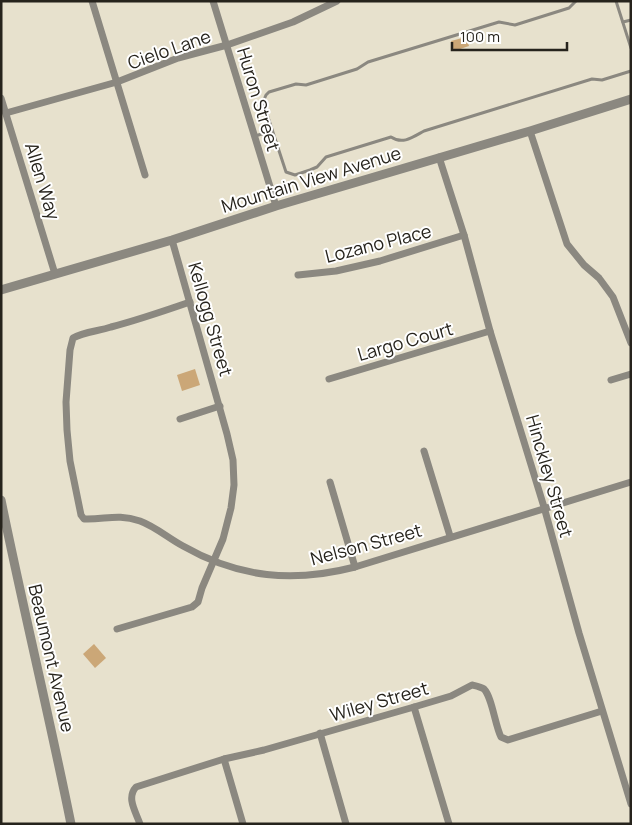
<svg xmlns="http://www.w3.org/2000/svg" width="632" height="825" font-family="Manrope,sans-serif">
	<rect width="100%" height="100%" fill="#e7e1cd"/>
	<g fill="#cba777">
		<path d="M466 37 469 46 454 51 451 41Z"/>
		<path d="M195 369 200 385 182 391 177 375Z"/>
		<path d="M94 644 106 658 95 668 83 654Z"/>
	</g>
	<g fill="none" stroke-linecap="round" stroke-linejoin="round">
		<g stroke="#8b8880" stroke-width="3">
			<path d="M576 1 569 8 515 25 499 22 368 62 357 69 306 85 296 84 269 92 266 95 263 102 286 172 295 175 310 170 317 167 326 157 391 137C403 145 413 137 424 131L592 79 602 80 631 71"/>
			<path d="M616 1 631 48"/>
			<path d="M623 22 631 20"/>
			<path d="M255 136 272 131"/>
		</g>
		<g stroke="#8b8880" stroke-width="7">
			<path d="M92 1 145 175"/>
			<path d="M213 1 276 206"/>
			<path d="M1 98 55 274"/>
			<path d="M6 113 117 82 178 58 227 45 293 22 337 1"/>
			<path d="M530 131 567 244 584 265 599 278 613 297 631 343"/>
			<path d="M439 157 464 235 490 331 544 507 579 633 631 804"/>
			<path d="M298 275 336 271 380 261 464 235"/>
			<path d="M190 302C164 311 138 320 111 327 99 331 83 332 73 338L70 350 66 402 67 430 70 461 81 515 84 519C105 520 117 513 140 521 156 527 168 538 183 546 239 578 293 583 355 567L631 482"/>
			<path d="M329 379 490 331"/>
			<path d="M611 380 631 374"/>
			<path d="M180 419 220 406"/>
			<path d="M424 451 450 536"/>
			<path d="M330 482 355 567"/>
			<path d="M117 629 192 607 198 602 202 588 223 539 231 508 234 485 233 460 227 434 172 240"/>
			<path d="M414 707 449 824"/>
			<path d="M320 733 346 824"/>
			<path d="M224 759 243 824"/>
			<path d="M140 824C136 812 126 798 136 787L224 759 264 750 414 707 451 696 472 685C476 686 481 687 484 689 492 697 495 725 501 737L508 740 602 711"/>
		</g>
		<g stroke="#8b8880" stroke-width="9">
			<path d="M1 290 172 240 276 206 530 131 631 99"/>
			<path d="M1 500C23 608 49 715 71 824"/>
		</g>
	</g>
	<g text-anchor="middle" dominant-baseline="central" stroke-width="4" stroke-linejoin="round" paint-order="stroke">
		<g font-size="18" fill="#26231c" stroke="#fff">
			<text transform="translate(169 49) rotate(-19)">Cielo Lane</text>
			<text transform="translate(259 99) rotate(73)">Huron Street</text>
			<text transform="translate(311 179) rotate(-17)">Mountain View Avenue</text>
			<text transform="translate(43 181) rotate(73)">Allen Way</text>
			<text transform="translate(378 243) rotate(-14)">Lozano Place</text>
			<text transform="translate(211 319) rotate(74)">Kellogg Street</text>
			<text transform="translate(405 341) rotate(-16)">Largo Court</text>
			<text transform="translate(550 476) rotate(74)">Hinckley Street</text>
			<text transform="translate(366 544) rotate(-15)">Nelson Street</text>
			<text transform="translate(52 658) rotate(77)">Beaumont Avenue</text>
			<text transform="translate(379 701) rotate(-16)">Wiley Street</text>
		</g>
	</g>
	<rect width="632" height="825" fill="none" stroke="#26231c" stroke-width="5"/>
	<path d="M452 42v8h115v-8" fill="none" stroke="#26231c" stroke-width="2.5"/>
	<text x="460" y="42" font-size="15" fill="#26231c" stroke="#ffffff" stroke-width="4" paint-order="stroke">100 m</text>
</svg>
